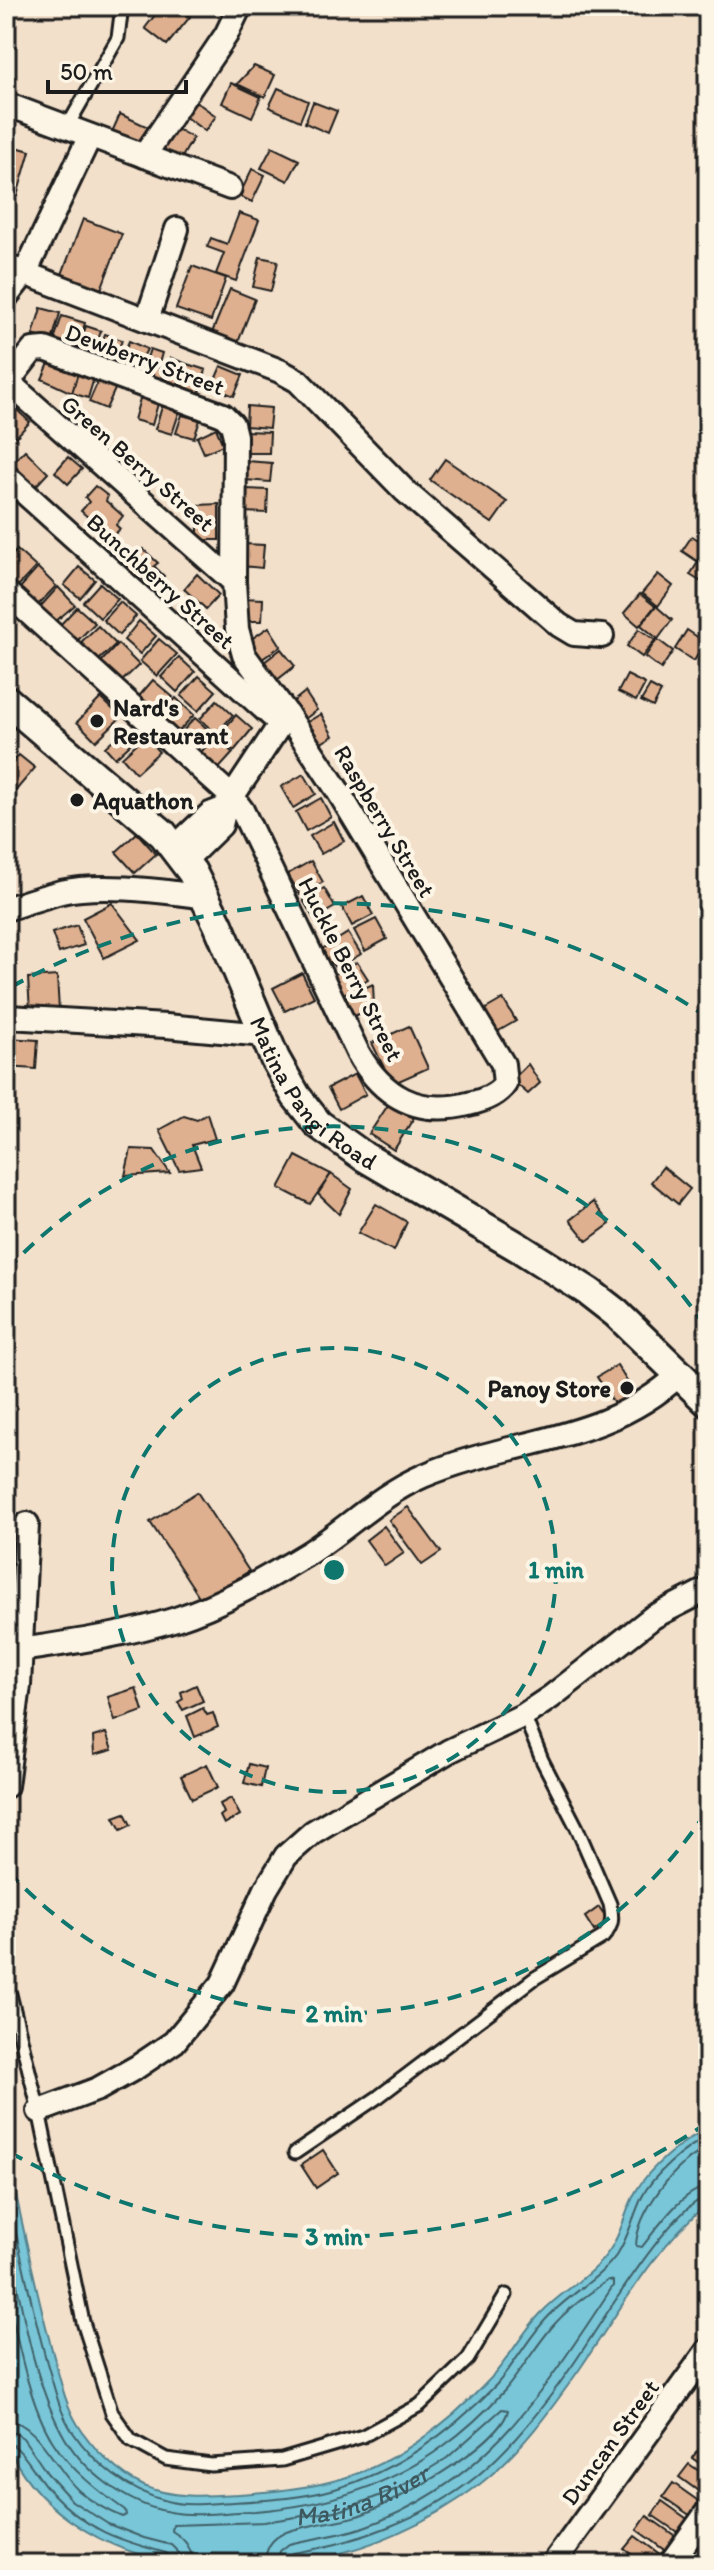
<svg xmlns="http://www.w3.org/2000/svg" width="714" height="2570" font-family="Itim,sans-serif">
	<rect width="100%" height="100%" fill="#f3e0cb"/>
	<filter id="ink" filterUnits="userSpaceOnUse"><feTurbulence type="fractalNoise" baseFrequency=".0125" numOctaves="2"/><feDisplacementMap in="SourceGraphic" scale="16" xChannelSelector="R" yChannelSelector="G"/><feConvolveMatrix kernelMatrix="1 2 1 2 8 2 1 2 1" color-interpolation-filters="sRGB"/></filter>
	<g filter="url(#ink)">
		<path fill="#79c6d8" stroke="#54828d" stroke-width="2" d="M708 2129V2203C653 2249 619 2312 579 2370 550 2411 519 2454 480 2484 431 2522 364 2553 303 2560 285 2562 267 2562 248 2563 220 2565 192 2566 164 2560 98 2548 32 2506 6 2442V2150C22 2219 35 2289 54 2357 60 2379 65 2404 78 2425 92 2448 119 2475 144 2486 175 2499 207 2496 239 2494 269 2492 300 2489 329 2482 391 2468 448 2424 490 2379 510 2358 522 2332 542 2312 562 2291 592 2276 609 2251 622 2233 625 2211 636 2191 650 2167 683 2139 708 2129Z"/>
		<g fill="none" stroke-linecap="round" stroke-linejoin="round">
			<g stroke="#416067" stroke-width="2">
				<path d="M708 2148C676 2161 637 2212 636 2246L642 2247C657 2228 683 2189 708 2187"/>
				<path d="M6 2187C19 2246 31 2305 47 2363 54 2386 59 2411 72 2431 95 2465 128 2491 167 2501 188 2507 212 2503 233 2502 266 2500 304 2498 335 2489 398 2470 451 2432 496 2385 515 2364 528 2338 547 2318 569 2294 600 2279 618 2253 629 2236 633 2216 642 2197 652 2176 686 2146 708 2137"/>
				<path d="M6 2232C20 2295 31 2375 61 2431 81 2470 127 2505 170 2512 197 2517 227 2512 255 2511 322 2506 386 2488 442 2447 463 2432 487 2410 505 2390 522 2370 535 2347 552 2327 568 2308 589 2294 608 2280L613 2281V2286C543 2391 488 2484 361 2528 338 2536 312 2538 289 2544L280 2551 277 2564"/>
				<path d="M6 2287C16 2333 28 2403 53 2442 71 2470 98 2491 125 2510L126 2515 122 2517C107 2511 91 2501 79 2491 56 2470 37 2421 6 2420"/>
				<path d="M6 2432 15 2433 23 2438 47 2473 72 2501 108 2524 144 2538 171 2545 179 2553 181 2564"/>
				<path d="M6 2442C20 2443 39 2481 51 2492 86 2530 118 2540 166 2553L171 2564"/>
				<path id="s1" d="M193 2564C192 2548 185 2539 172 2531L173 2525 264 2522 342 2510 397 2489 447 2458 502 2409 508 2410C501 2445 389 2507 354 2517 336 2522 297 2526 282 2534 270 2540 265 2551 265 2564"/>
				<path d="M287 2564 288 2558 293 2553C356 2543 426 2518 477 2476 514 2445 544 2406 572 2366 595 2334 673 2201 708 2197"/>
			</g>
		</g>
		<g fill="#deb08f" stroke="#1c1c1c" stroke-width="2">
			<path d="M162 6H176L190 17 167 45 145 28Z"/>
			<path d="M254 66 275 75 265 97 237 84Z"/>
			<path d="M231 83 261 97 252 117 222 103Z"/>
			<path d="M278 88 308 101 300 121 269 107Z"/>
			<path d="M195 101 216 116 205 131 184 116Z"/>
			<path d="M313 102 337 111 328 133 305 123Z"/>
			<path d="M120 114 148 127 139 145 112 132Z"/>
			<path d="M172 126 193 138 181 159 160 148Z"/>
			<path d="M6 144 30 151 17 196 6 193Z"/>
			<path d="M272 147 299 160 288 181 261 168Z"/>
			<path d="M252 169 265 175 252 202 239 196Z"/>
			<path d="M239 213 259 220 236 281 216 274 224 253 207 247 211 238 227 244Z"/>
			<path d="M83 219 122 234 100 292 61 277Z"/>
			<path d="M260 257 278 261 271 291 253 287Z"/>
			<path d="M192 266 226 278 211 321 176 309Z"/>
			<path d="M230 289 255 299 237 345 211 335Z"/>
			<path d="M41 308 60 313 52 341 33 335Z"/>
			<path d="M62 316 85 323 77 350 53 343Z"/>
			<path d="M86 326 101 331 95 349 80 344Z"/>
			<path d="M105 334 122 340 113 365 96 359Z"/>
			<path d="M129 341 147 349 135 374 118 367Z"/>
			<path d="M150 349 162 353 158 367 164 374 156 384 140 379Z"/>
			<path d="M171 358 185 363 178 384 164 379Z"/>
			<path d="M50 361 80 375 72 393 42 379Z"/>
			<path d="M187 364 206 370 198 397 179 391Z"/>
			<path d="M221 366 243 375 234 396 212 387Z"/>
			<path d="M78 373 94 378 88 398 72 393Z"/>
			<path d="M99 379 116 387 106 409 89 402Z"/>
			<path d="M141 395 159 400 152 425 134 420Z"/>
			<path d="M6 400 30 422 16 437 6 427Z"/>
			<path d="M163 404 180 410 172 434 155 429Z"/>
			<path d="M247 406 271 408 269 428 246 426Z"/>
			<path d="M182 415 200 420 194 438 176 433Z"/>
			<path d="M216 428 223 445 204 453 197 437Z"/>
			<path d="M244 431 270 432 269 453H244Z"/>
			<path d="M25 450 48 473 34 488 10 465Z"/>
			<path d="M68 457 82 469 68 484 55 472Z"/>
			<path d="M445 459 507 502 492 523 430 480Z"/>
			<path d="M246 461 272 463 270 482 245 480Z"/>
			<path d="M95 486 108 496 106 501 123 516 116 525 120 529 111 538 81 511 89 502 85 497Z"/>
			<path d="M245 489 268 490 267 513 244 512Z"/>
			<path d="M219 504V540H198V505Z"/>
			<path d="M692 536 707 545 697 561 682 551Z"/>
			<path d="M243 544 264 545 262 568 242 566Z"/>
			<path d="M143 549 158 563 154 566 164 576 153 588 140 576 134 582 122 571Z"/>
			<path d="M17 550 36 567 17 587 6 576V562Z"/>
			<path d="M700 559 708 564V575L703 583 690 575Z"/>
			<path d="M79 567 95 580 80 598 64 585Z"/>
			<path d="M38 568 56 586 37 606 19 589Z"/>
			<path d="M197 574 219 595 206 609 184 589Z"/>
			<path d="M658 574 673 586 658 606 642 593Z"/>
			<path d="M100 583 118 599 100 618 83 602Z"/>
			<path d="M58 587 75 605 56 621 40 607Z"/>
			<path d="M640 594 655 606 639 626 624 613Z"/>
			<path d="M242 598 263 599 262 621H241Z"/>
			<path d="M120 602 136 616 119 635 103 620Z"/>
			<path d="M656 606 672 620 658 639 641 625Z"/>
			<path d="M77 607 95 623 77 641 60 625Z"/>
			<path d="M139 621 156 636 140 654 124 640Z"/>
			<path d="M98 626 116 644 97 662 79 644Z"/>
			<path d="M269 627 281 646 262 659 250 640Z"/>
			<path d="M639 629 655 640 642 657 627 646Z"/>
			<path d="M687 630 705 642 694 661 675 649Z"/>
			<path d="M159 639 177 654 157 676 140 661Z"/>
			<path d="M657 639 673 651 661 669 645 657Z"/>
			<path d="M118 644 139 665 119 684 99 664Z"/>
			<path d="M281 649 295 666 277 680 263 663Z"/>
			<path d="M179 657 195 672 177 692 161 677Z"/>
			<path d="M627 675 645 684 636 701 618 692Z"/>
			<path d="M199 676 216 691 198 711 181 696Z"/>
			<path d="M153 680 173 697 153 719 134 702Z"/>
			<path d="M650 686 661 692 653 707 641 701Z"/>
			<path d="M305 692 317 710 302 721 290 704Z"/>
			<path d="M101 698 121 717 96 741 77 722Z"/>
			<path d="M176 698 194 715 174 736 156 720Z"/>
			<path d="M217 700 233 715 216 734 200 719Z"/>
			<path d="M321 714 333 736 316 746 304 724Z"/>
			<path d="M236 715 252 729 234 751 217 737Z"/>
			<path d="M195 718 212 733 191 754 175 739Z"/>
			<path d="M128 726 141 734 115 758 105 747Z"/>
			<path d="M145 736 159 752 136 773 122 757Z"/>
			<path d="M214 737 233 753 214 774 196 758Z"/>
			<path d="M19 755 35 768 6 802V770Z"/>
			<path d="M304 774 316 794 293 808 281 787Z"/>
			<path d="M321 798 331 817 306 831 296 812Z"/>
			<path d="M334 822 344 841 321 854 310 836Z"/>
			<path d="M137 833 156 854 135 873 116 852Z"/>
			<path d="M311 861 323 882 300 895 288 874Z"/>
			<path d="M324 888 335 907 314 919 303 900Z"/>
			<path d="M363 896 373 915 352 926 342 907Z"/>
			<path d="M112 903 140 940 104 958 83 918Z"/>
			<path d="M376 919 387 939 365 951 354 930Z"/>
			<path d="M77 925 84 945 59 953 52 933Z"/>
			<path d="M348 933 361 954 336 969 331 962 327 964 319 951Z"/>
			<path d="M357 962 368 979 337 998 330 977Z"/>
			<path d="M302 973 314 997 285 1011 273 988Z"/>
			<path d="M57 976 59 1010 30 1012 28 978Z"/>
			<path d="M373 984 374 1007 348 1019 338 1000Z"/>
			<path d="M503 999 516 1021 497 1032 484 1010Z"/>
			<path d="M409 1026 428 1068 392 1084 372 1043Z"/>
			<path d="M6 1038 38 1040 36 1069 6 1067Z"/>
			<path d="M528 1064 540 1083 528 1094 512 1080Z"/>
			<path d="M355 1074 366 1094 339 1109 328 1088Z"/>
			<path d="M392 1099 416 1114 394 1150 369 1134Z"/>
			<path d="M207 1114 215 1139 192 1145 201 1167 179 1170 159 1130 184 1116 197 1120Z"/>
			<path d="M131 1149 154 1150 170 1173 125 1176Z"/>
			<path d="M296 1156 331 1174 310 1204 279 1188Z"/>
			<path d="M663 1167 690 1189 678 1204 651 1182Z"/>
			<path d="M331 1174 352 1189 339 1214 318 1194Z"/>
			<path d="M593 1202 610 1224 587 1241 570 1220Z"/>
			<path d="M376 1204 407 1222 394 1251 358 1233Z"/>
			<path d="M617 1365 634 1393 615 1405 597 1377Z"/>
			<path d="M197 1492 249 1571 202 1601 150 1522Z"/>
			<path d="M408 1507 441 1552 422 1565 389 1520Z"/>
			<path d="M384 1526 404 1553 385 1566 366 1540Z"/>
			<path d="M196 1685 203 1701 183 1710 178 1702 183 1699 181 1692Z"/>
			<path d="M136 1688 143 1711 115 1721 108 1697Z"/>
			<path d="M203 1708 207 1715 213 1713 218 1727 195 1737 187 1716Z"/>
			<path d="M106 1733 112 1750 94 1755 93 1737Z"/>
			<path d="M207 1764 218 1787 192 1799 181 1776Z"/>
			<path d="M249 1764 265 1768 261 1787 244 1783Z"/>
			<path d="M231 1798 240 1815 224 1824 220 1816 224 1813 220 1804Z"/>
			<path d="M125 1813 131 1825 121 1830 114 1817Z"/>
			<path d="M599 1907 609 1921 594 1931 585 1917Z"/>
			<path d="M323 2150 338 2173 316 2188 301 2165Z"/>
			<path d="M703 2444 708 2448V2469L692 2458Z"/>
			<path d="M689 2464 708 2477V2498L679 2477Z"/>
			<path d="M673 2483 704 2505 694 2518 663 2497Z"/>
			<path d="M662 2501 693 2523 683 2536 652 2515Z"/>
			<path d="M647 2516 678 2538 667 2552 637 2530Z"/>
			<path d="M635 2536 665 2558 660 2564H645L624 2549Z"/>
		</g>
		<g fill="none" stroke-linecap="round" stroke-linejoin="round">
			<defs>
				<g id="service">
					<path d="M67 127 118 38 122 6"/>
					<path d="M10 1994 39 2111 83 2322 112 2413 131 2440 166 2459 211 2465 282 2460 363 2436 420 2405 468 2359 506 2295"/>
					<path d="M295 2153 378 2097 535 1978 603 1937C613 1926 613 1918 610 1904L577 1828 542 1760 524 1715"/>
				</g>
				<g id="minor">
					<path d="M6 104 230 188"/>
					<path d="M144 156 226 35 240 6"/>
					<path d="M6 266 280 371 298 381 405 491 559 625 574 634 602 636"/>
					<path d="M6 297 25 273 90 136"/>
					<path d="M147 320 177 229"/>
					<path d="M6 476 281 724"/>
					<path d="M6 592 232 797 242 810 358 1053C383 1097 418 1116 468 1104 482 1101 497 1096 505 1084L503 1064 338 791 287 714 244 655 237 629 234 582 235 436 232 424 223 415 45 349 33 350 8 382 234 582"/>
					<path d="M175 847 210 814 225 808"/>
					<path d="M185 860 221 825 225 808 287 714"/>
					<path d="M6 909C24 903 42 897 61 892 100 883 165 891 205 897"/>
					<path d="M8 1017 166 1026 265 1035"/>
					<path d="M21 1650C73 1642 126 1635 176 1619 222 1604 266 1579 307 1554 347 1529 379 1495 423 1476 512 1438 605 1444 680 1374"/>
					<path d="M6 1786 19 1685 27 1524"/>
					<path d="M39 2111 98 2089 137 2067 174 2042 222 1984 266 1889 286 1856 313 1832 449 1751 524 1715 551 1697 653 1617 708 1589"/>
					<path d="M553 2564 708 2350"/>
					<path d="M670 2564 708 2511"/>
				</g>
				<g id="tertiary">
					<path id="s2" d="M6 700 163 834 192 872 218 924 275 1059 296 1096 318 1124 363 1156 518 1247 589 1292 616 1313 708 1402"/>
				</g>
			</defs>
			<use href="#service" stroke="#1c1c1c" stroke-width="17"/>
			<use href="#minor" stroke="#1c1c1c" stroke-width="28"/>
			<use href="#tertiary" stroke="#1c1c1c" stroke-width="34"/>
			<use href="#service" stroke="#fcf5e5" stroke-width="11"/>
			<use href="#minor" stroke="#fcf5e5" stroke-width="22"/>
			<use href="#tertiary" stroke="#fcf5e5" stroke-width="28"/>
		</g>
	</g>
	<g fill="none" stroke="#0f766e" stroke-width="4" stroke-dasharray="14 10">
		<circle cx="334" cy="1570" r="222"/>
		<path d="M706 1812A444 444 0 0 1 7 1870M7 1270A444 444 0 0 1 706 1328"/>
		<path d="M707 2123A667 667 0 0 1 11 2153M11 987A667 667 0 0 1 707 1017"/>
	</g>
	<g fill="#1c1c1c" stroke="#fcf5e5" stroke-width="3">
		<circle cx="97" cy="721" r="8"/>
		<circle cx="77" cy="800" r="8"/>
		<circle cx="627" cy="1388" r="8"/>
	</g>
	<g text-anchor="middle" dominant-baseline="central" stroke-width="8" stroke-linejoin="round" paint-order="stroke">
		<g font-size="24" fill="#1c1c1c" stroke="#fcf5e5">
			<text transform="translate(145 359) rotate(20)">Dewberry Street</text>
			<text transform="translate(138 463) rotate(41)">Green Berry Street</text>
			<text transform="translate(161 581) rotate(42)">Bunchberry Street</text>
			<text transform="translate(385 821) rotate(59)">Raspberry Street</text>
			<text transform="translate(351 969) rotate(63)">Huckle Berry Street</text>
			<text stroke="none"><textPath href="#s2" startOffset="510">Matina Pangi Road</textPath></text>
			<text transform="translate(610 2442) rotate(-54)">Duncan Street</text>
		</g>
		<g font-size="24" font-weight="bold" fill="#1c1c1c" stroke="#fcf5e5" text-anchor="start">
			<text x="113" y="707">Nard's<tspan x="113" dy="28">Restaurant</tspan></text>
			<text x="93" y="800">Aquathon</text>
			<text x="611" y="1388" text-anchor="end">Panoy Store</text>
		</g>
		<g font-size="26" font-style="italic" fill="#3d585e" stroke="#fcf5e5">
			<text stroke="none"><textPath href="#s1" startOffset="240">Matina River</textPath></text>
		</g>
	</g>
	<circle cx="334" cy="1570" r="12" fill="#0f766e" stroke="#fcf5e5" stroke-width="4"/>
	<g font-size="24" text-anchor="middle" font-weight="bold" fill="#0f766e" stroke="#fcf5e5" stroke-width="8" stroke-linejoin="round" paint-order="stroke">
		<text x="556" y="1578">1 min</text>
		<text x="334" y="2022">2 min</text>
		<text x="334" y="2245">3 min</text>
	</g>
	<rect width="714" height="2570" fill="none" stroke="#fcf5e5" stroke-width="32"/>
	<rect x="16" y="16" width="682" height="2538" fill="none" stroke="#1c1c1c" stroke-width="3" filter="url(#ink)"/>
	<path d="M48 80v12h138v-12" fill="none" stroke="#1c1c1c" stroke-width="4"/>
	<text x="60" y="80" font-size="24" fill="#1c1c1c" stroke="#fcf5e5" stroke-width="6" paint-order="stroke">50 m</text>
</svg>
